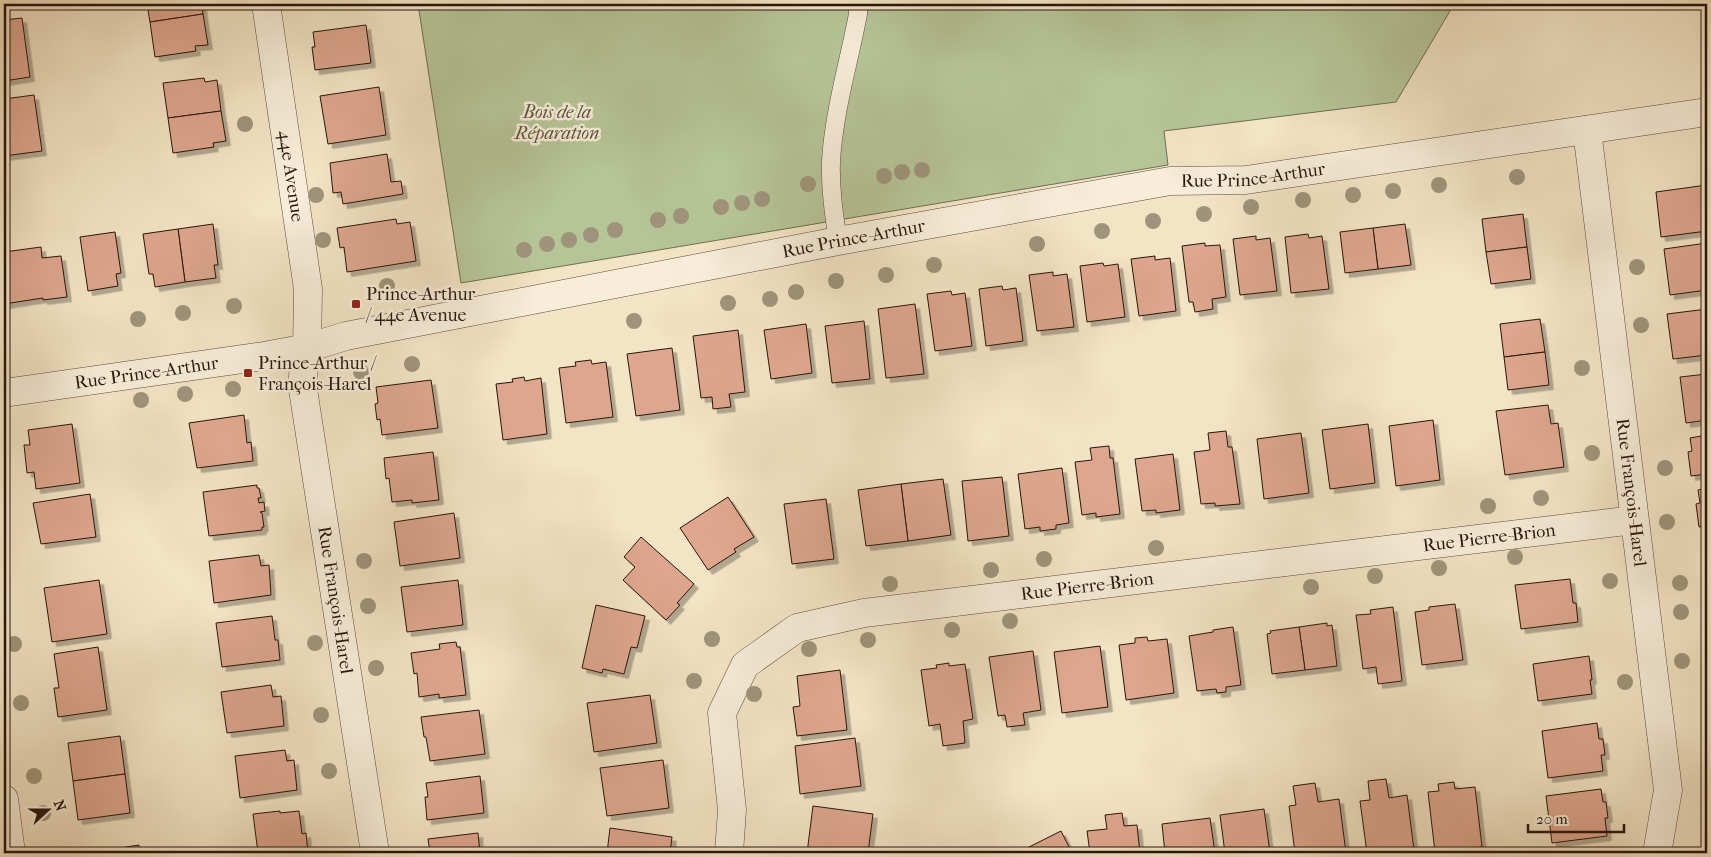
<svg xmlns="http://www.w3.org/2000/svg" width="1711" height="857" font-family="'IM FELL French Canon',serif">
	<defs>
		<filter id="shadow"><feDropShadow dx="4.5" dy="4.5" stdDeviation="0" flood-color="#0004"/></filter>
	</defs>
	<rect width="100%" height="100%" fill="#f3e4c5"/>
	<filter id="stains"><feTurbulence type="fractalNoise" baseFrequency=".004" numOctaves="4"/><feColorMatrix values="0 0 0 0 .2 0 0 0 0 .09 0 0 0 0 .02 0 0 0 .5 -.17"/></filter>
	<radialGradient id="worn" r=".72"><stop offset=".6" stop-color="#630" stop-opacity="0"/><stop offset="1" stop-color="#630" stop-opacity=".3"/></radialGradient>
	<path fill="#b6c598" stroke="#6f6d52" d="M418 4H1447L1450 11 1396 102 1164 131 1168 165 461 283Z"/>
	<g fill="#dea68e" stroke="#28150d" filter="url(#shadow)">
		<path d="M147 4H202L203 14 150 22Z"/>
		<path d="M203 14 208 45 195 46 196 51 155 57 150 22Z"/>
		<path d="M22 18 30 77 4 81V20Z"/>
		<path d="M366 25 371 63 315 70 312 47H315L313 32Z"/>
		<path d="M204 78 205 82 217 80 221 111 168 118 163 83Z"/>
		<path d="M379 87 386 135 328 144 320 96Z"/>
		<path d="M34 95 42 151 4 156V99Z"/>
		<path d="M221 111 226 141 213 143 214 147 173 153 168 118Z"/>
		<path d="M387 154 391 182 401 181 403 194 343 204 341 192 333 193 330 163Z"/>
		<path d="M1707 185V231L1661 237 1656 192Z"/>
		<path d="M1523 214 1527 247 1486 252 1482 219Z"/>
		<path d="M396 219 397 224 410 222 416 261 347 272 344 247 340 248 337 228Z"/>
		<path d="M213 224 218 265H214L216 278 185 282 178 229Z"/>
		<path d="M1405 224 1411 265 1378 269 1373 228Z"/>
		<path d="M1373 228 1378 269 1345 273 1340 232Z"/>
		<path d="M178 229 185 282 155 287 153 274H149L143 234Z"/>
		<path d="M115 232 121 273 116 274 118 286 88 291 80 237Z"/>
		<path d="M1308 234 1309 238 1322 236 1329 289 1291 293 1285 237Z"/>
		<path d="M1256 236V240L1270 238 1277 291 1240 295 1233 239Z"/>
		<path d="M1205 243V246L1220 245 1226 297 1212 299 1213 309 1195 312 1193 302H1189L1182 246Z"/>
		<path d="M1707 243V290L1670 295 1664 249Z"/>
		<path d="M41 247 42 258 61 256 67 297 43 300V298L4 304V252Z"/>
		<path d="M1527 247 1531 279 1491 284 1486 252Z"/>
		<path d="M1155 256V260L1170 258 1176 311 1139 316 1131 259Z"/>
		<path d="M1103 263 1104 266 1118 264 1125 317 1087 322 1080 266Z"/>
		<path d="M1053 272V276L1067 274 1074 327 1037 331 1029 275Z"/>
		<path d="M1002 286 1003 290 1016 288 1023 341 986 346 979 289Z"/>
		<path d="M951 291 952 295 965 293 972 346 935 351 927 294Z"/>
		<path d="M915 304 924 374 886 378 878 309Z"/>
		<path d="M1707 309V355L1673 359 1667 314Z"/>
		<path d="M1540 319 1545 352 1504 357 1500 324Z"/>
		<path d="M864 321 870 379 832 383 825 326Z"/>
		<path d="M806 324 812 373 771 379 764 330Z"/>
		<path d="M738 330 745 392 729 394 731 407 713 409 712 397 701 398 693 336Z"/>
		<path d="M672 348 680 410 636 416 627 354Z"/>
		<path d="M1545 352 1549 385 1508 390 1504 357Z"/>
		<path d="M591 360 592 364 606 362 613 417 566 423 559 368 576 366 575 362Z"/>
		<path d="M1707 374V420L1686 423 1680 377Z"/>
		<path d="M524 377 525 381 541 378 547 434 503 440 496 384 513 382 512 379Z"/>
		<path d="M431 380 438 428 382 435 380 419 377 420 375 404 378 403 376 387Z"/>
		<path d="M1548 405 1551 424 1558 423 1564 467 1505 475 1496 411Z"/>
		<path d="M244 415 247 443 251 442 253 461 197 468 189 423Z"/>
		<path d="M1433 420 1440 480 1396 486 1389 426Z"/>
		<path d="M72 424 80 483 36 489 34 472 27 473 24 445H30L28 430Z"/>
		<path d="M1368 424 1375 483 1330 489 1322 430Z"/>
		<path d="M1226 431 1228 447H1232L1240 504 1215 506V503L1201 504 1194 452 1210 450 1208 433Z"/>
		<path d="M1301 433 1309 493 1264 499 1257 439Z"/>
		<path d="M1707 435V474L1691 476 1688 452 1692 451 1690 438Z"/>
		<path d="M1109 446 1110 458H1113L1120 514 1096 517V513L1082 515 1075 462 1092 460 1090 448Z"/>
		<path d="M433 452 439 500 412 503V500L392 502 389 478 386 479 384 458Z"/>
		<path d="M1173 454 1180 510 1156 513V510L1142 511 1135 459Z"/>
		<path d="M1062 468 1069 523 1056 525V529L1040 531V527L1025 529 1018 474Z"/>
		<path d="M1002 477 1009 536 968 541 962 481Z"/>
		<path d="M943 479 951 535 908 541 901 484Z"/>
		<path d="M901 484 908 541 866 546 858 490Z"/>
		<path d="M257 485V488H259L261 498H258L259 503 264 502 265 511 260 512 262 513 264 527H262V530L209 536 203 492Z"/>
		<path d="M1707 488V526L1699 527 1696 504 1700 503 1698 490Z"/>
		<path d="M90 494 96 537 41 544 33 503Z"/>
		<path d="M728 497 754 537 734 549 736 552 708 570 680 528Z"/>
		<path d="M826 499 834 559 792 564 784 504Z"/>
		<path d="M454 513 460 558 400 566 394 522Z"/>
		<path d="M641 537 694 584 677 603 680 605 666 620 623 580 635 567 624 557Z"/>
		<path d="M259 555 261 566 269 565 271 595 214 603 209 561Z"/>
		<path d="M1570 579 1573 603H1576L1578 622 1521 629 1515 585Z"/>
		<path d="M99 580 107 634 52 642 44 588Z"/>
		<path d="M458 580 463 625 407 632 401 587Z"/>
		<path d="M1455 604 1463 660 1422 665 1415 612 1429 610V607Z"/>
		<path d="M596 605 645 616 637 648 631 647 624 674 603 669 602 673 582 668Z"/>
		<path d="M1393 607 1402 681 1378 684 1376 667 1363 669 1356 615 1371 614 1370 610Z"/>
		<path d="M272 616 275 640H278L280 660 222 667 216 623Z"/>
		<path d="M1327 623V626L1332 625 1337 666 1305 670 1299 627Z"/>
		<path d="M1233 627 1241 685 1226 687V692L1217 693 1216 689 1197 691 1189 636 1213 632V630Z"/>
		<path d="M1299 627 1305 670 1272 674 1267 634 1271 633 1270 631Z"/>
		<path d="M1147 637 1148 641 1167 639 1174 693 1126 700 1119 645 1135 643V638Z"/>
		<path d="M456 642 457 647H460L466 695 439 698V694L419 697 417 673 414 674 411 653 440 649 439 644Z"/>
		<path d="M1100 646 1108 707 1062 713 1054 652Z"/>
		<path d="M98 647 107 710 58 717 54 688H59L54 654Z"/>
		<path d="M1033 651 1041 710 1023 713 1025 725 1007 727 1005 715 998 716 989 657Z"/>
		<path d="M1589 656 1592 680H1590L1592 694 1538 701 1533 664Z"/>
		<path d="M949 663V666L965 664 973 719 963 721 965 743 943 746 940 724 929 726 921 670 937 668 936 665Z"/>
		<path d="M840 670 847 730 797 736 793 707 800 706 797 676Z"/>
		<path d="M271 685 273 697 281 696 284 726 227 733 221 692Z"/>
		<path d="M650 695 657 743 594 752 587 703Z"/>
		<path d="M479 710 485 754 430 761 426 737H424L421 717Z"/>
		<path d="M1597 723 1599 739H1603L1605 755H1601L1603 771 1548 778 1542 731Z"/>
		<path d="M120 736 125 774 73 781 68 743Z"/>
		<path d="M855 738 861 786 800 794 795 746Z"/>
		<path d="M285 750 287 761 294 760 297 790 240 798 235 756Z"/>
		<path d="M663 760 669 808 607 816 600 768Z"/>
		<path d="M125 774 130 813 78 820 73 781Z"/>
		<path d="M480 776 484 813 427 820 425 797H428L426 783Z"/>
		<path d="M1386 779 1389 798 1407 795 1414 850 1399 853H1367L1360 801 1370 800 1368 781Z"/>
		<path d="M1454 782 1455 789 1475 787 1482 847 1435 852 1428 792 1439 791 1438 784Z"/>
		<path d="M1315 783 1318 802 1339 799 1346 853H1295L1289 806 1296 805 1293 786Z"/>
		<path d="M1601 789 1603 802H1606L1608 818H1605L1607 836 1552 843 1546 796Z"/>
		<path d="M813 806 873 814 868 853H807Z"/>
		<path d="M1264 809 1270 853H1225L1220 815Z"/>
		<path d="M280 811V813L299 811 302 834 306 833 308 853H258L253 814Z"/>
		<path d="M1122 813 1124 826 1137 825 1140 853H1090L1087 831 1107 829 1105 815Z"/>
		<path d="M1210 818 1215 853H1165L1162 824Z"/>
		<path d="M610 828 672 837 670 853H607Z"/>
		<path d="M1061 831 1072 853H1017Z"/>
		<path d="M478 833 480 853H430L428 839Z"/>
		<path d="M139 845 140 853H88Z"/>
	</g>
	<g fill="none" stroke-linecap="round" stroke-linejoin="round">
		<defs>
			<path id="service" d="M838 241C834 215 830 188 831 161 834 111 849 62 858 14V4"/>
			<g id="minor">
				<path id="s1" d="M266 4 308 289 307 348 302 383 375 853"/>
				<path id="s2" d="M1587 130 1668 790 1657 853"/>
				<path id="s3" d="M4 393 264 356 307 348 346 336 838 241 1170 181 1246 180 1707 112"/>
				<path d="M4 799 11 853"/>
				<path id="s4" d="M729 853 732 810 722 713 745 665 797 628 864 613 1634 520"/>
			</g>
		</defs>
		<use href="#service" stroke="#5b493b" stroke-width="19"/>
		<use href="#minor" stroke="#5b493b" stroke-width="29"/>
		<use href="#service" stroke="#f7edd9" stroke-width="18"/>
		<use href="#minor" stroke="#f7edd9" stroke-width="28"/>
	</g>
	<g fill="#9f947b">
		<circle cx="245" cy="124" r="8"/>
		<circle cx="922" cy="170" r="8"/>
		<circle cx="902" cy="172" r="8"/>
		<circle cx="884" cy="176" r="8"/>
		<circle cx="1517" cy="177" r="8"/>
		<circle cx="808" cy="184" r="8"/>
		<circle cx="1439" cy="185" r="8"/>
		<circle cx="1393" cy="191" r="8"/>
		<circle cx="316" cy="195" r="8"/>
		<circle cx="1353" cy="195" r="8"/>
		<circle cx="762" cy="199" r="8"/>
		<circle cx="1303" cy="200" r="8"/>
		<circle cx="742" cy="203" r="8"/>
		<circle cx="721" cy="207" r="8"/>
		<circle cx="1251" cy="207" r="8"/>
		<circle cx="1204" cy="214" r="8"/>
		<circle cx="681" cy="216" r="8"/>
		<circle cx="658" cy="220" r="8"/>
		<circle cx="1153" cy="221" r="8"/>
		<circle cx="615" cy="230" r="8"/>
		<circle cx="1102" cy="231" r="8"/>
		<circle cx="591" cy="235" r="8"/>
		<circle cx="323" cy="240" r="8"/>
		<circle cx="569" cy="240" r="8"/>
		<circle cx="547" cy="244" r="8"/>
		<circle cx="1037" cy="244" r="8"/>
		<circle cx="524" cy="250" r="8"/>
		<circle cx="934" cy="265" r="8"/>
		<circle cx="1637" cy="267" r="8"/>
		<circle cx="886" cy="275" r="8"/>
		<circle cx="836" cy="281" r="8"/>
		<circle cx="387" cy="286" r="8"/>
		<circle cx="796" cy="292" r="8"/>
		<circle cx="770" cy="299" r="8"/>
		<circle cx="728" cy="303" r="8"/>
		<circle cx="234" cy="306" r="8"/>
		<circle cx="183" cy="313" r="8"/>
		<circle cx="138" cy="319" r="8"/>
		<circle cx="634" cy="321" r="8"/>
		<circle cx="1641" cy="325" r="8"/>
		<circle cx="412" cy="364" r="8"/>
		<circle cx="1582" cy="368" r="8"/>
		<circle cx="361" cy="372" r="8"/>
		<circle cx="233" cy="389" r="8"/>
		<circle cx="185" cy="394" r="8"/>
		<circle cx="141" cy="400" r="8"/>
		<circle cx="1592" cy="453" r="8"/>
		<circle cx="1665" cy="468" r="8"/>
		<circle cx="1541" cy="498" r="8"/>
		<circle cx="1488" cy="506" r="8"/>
		<circle cx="1667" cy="522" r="8"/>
		<circle cx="1156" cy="548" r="8"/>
		<circle cx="1515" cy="557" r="8"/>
		<circle cx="1044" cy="559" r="8"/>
		<circle cx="364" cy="561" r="8"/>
		<circle cx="1439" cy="568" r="8"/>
		<circle cx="991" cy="570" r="8"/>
		<circle cx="1375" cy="576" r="8"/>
		<circle cx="1610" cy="581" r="8"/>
		<circle cx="1680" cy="583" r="8"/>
		<circle cx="890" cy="584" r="8"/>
		<circle cx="1311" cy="587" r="8"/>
		<circle cx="368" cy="606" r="8"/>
		<circle cx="1681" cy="612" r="8"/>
		<circle cx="1010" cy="621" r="8"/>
		<circle cx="952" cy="630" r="8"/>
		<circle cx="712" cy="639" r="8"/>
		<circle cx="868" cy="640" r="8"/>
		<circle cx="315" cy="643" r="8"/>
		<circle cx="14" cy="644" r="8"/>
		<circle cx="809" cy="649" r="8"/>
		<circle cx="1682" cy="661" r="8"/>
		<circle cx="376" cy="668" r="8"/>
		<circle cx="694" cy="681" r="8"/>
		<circle cx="1625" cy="682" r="8"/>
		<circle cx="754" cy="694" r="8"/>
		<circle cx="21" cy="703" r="8"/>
		<circle cx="321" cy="715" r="8"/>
		<circle cx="329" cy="771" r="8"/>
		<circle cx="34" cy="776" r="8"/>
		<circle cx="43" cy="813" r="8"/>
	</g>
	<g fill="#8f2418" stroke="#f7edd9" stroke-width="2">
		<rect x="351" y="299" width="10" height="10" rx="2.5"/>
		<rect x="243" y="368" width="10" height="10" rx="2.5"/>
	</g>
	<g text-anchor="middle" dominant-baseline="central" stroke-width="5" stroke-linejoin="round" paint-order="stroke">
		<g font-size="18" font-style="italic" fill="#5a533e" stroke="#f7edd9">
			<text x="557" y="112">Bois de la<tspan x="557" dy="21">Réparation</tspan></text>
		</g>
		<g font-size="18" fill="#28150d" stroke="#f7edd9">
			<text stroke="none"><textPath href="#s3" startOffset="1269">Rue Prince-Arthur</textPath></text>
			<text stroke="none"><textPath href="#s1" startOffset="174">44e Avenue</textPath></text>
			<text stroke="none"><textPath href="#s3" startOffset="864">Rue Prince-Arthur</textPath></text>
			<text stroke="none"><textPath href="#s3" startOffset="144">Rue Prince-Arthur</textPath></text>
			<text stroke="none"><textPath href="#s2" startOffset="365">Rue François-Harel</textPath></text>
			<text stroke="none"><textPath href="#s4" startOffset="956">Rue Pierre-Brion</textPath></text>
			<text stroke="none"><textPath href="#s4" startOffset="551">Rue Pierre-Brion</textPath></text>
			<text stroke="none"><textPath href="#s1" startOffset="602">Rue François-Harel</textPath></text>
		</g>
		<g font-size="18" fill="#28150d" stroke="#f7edd9" text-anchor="start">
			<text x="366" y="294">Prince-Arthur<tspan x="366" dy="21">/ 44e Avenue</tspan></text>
			<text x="258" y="363">Prince-Arthur /<tspan x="258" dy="21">François-Harel</tspan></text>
		</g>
	</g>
	<rect width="1711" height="857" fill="none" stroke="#f3e4c5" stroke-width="20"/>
	<rect x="5" y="5" width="1701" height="847" fill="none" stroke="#28150d" stroke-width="2.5"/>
	<rect x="10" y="10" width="1691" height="837" fill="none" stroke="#28150d"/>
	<g transform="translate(48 810) rotate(69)" stroke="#f7edd9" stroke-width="4" paint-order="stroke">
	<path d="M0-4L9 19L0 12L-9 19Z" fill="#28150d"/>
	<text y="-8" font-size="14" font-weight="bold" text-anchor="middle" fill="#28150d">N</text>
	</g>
	<path d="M1528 824v8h96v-8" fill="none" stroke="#28150d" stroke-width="2.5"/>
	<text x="1536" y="824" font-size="15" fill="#28150d" stroke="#f7edd9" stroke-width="4" paint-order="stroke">20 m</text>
	<rect width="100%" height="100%" filter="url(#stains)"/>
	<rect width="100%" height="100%" fill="url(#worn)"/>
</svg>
